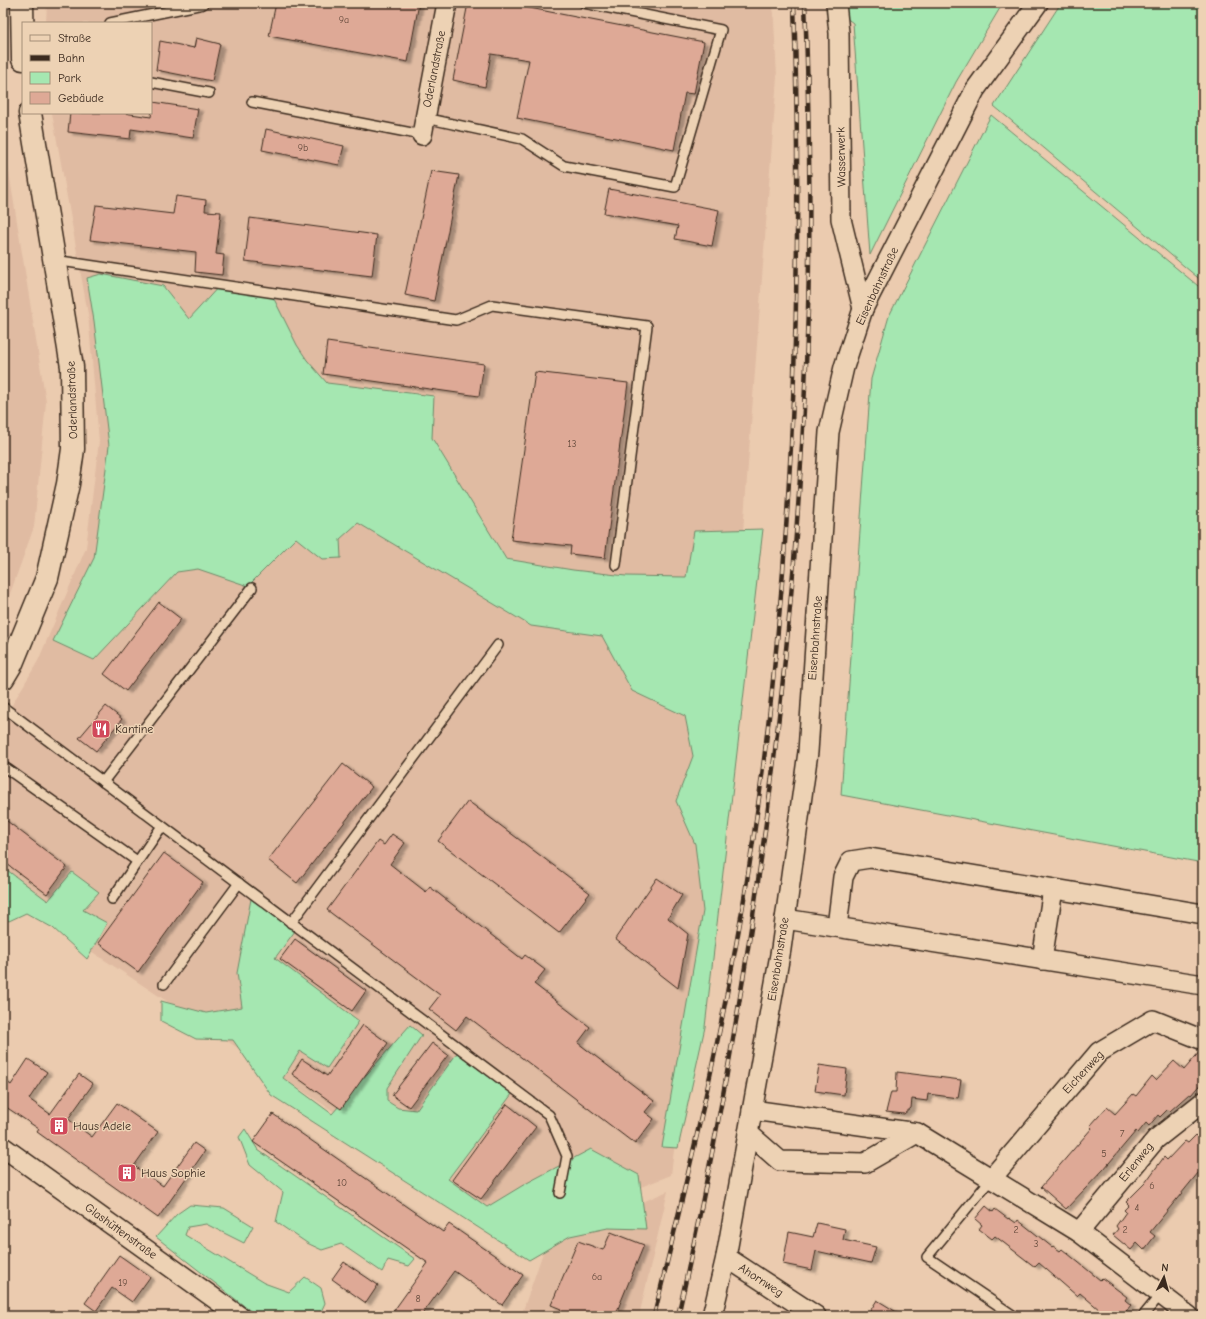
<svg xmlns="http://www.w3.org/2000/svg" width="1206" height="1319" font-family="'Comic Neue',sans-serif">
	<defs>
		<filter id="shadow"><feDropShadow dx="4.5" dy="2.5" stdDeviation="1" flood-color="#0004"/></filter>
	</defs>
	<rect width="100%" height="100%" fill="#ebcbaf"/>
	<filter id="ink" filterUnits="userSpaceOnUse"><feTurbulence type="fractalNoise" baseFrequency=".025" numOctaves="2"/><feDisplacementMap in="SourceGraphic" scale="8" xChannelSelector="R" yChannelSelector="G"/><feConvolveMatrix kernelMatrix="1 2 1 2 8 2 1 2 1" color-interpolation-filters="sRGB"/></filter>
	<g filter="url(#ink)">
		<g fill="#e0bba2">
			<path d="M47 3H773L777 77 733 665 671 1175 521 1235 3 893V720L38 661 86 548 99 441 88 314 52 113H151V23H46Z"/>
			<path d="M3 135 46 402 34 527 3 613Z"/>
			<path d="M668 1191 639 1316H521L546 1244Z"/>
		</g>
		<g fill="#a5e7b1" stroke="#708868">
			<path d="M847 3H1003L956 82 870 255 853 23 845 17Z"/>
			<path d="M1061 3H1203V282L994 106Z"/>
			<path d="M991 115 1203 290V863L841 795 871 379 889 316Z"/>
			<path d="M101 274 163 286 189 319 220 285 269 289 297 345 307 360 327 383 434 396 432 438 506 559 573 570 626 576 686 577 694 531 763 529 705 1027 678 1148 662 1147 703 911 695 844 676 801 693 756 685 716 632 691 602 636 531 626 358 523 340 539 341 558 322 559 296 538 248 586 198 569 177 572 94 660 53 641 94 558 109 446 94 321 87 278Z"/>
			<path d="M3 867 48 901 72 872 99 892 83 910 107 923 87 959 53 928 26 913 9 921 3 918Z"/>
			<path d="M251 899 295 931 275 958 359 1021 327 1068 300 1051 283 1078 332 1114 410 1025 422 1035 387 1088V1101L398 1108 416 1110 457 1053 512 1094 448 1179 487 1207 525 1184 591 1149 639 1175 646 1229 608 1228 570 1236 529 1260 271 1095 233 1040 196 1039 161 1021V1001L206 1013 242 1007 237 973Z"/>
			<path d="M245 1129 258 1150 415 1259 409 1266 388 1260 382 1272 341 1244 322 1250 307 1243 276 1222 283 1192 250 1165 239 1137Z"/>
			<path d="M190 1205 224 1208 253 1226 244 1243 206 1224 188 1227 185 1235 264 1283 289 1292 305 1277 321 1288 325 1303 319 1316H257L156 1237 177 1214Z"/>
		</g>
		<g fill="#dea996" stroke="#3b2a1e" filter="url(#shadow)">
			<path d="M276 3H419L408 62 269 36Z"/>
			<path d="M468 3H504L704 42 694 94 685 93 674 150 517 118 529 60 491 54 485 87 453 80Z"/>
			<path d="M196 38 220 44 212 81 156 70 160 41 194 48Z"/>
			<path d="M153 102 198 109 193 138 131 129 130 139 68 132 70 113H124L151 117Z"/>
			<path d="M266 129 344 146 339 165 262 150Z"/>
			<path d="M431 171 459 175 434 301 405 295Z"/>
			<path d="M609 189 719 210 712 246 675 239 678 226 604 213Z"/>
			<path d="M176 196 206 200 205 211 221 212 216 254 224 255 222 275 195 272 196 252 90 240 96 205 173 214Z"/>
			<path d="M250 218 377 235 372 276 245 261Z"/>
			<path d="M327 342 484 364 479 396 323 374Z"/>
			<path d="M535 372 628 383 605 558 570 554 571 546 511 540Z"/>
			<path d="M159 602 181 619 126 691 104 674Z"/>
			<path d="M106 706 122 719 96 751 79 738Z"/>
			<path d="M343 764 372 787 297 883 268 860Z"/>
			<path d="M468 801 590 893 559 933 438 841Z"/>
			<path d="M3 818 67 867 47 894 3 861Z"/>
			<path d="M392 834 405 843 390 864 426 892 430 887 522 959 525 955 545 970 534 984 590 1027 578 1043 654 1101 645 1112 654 1119 635 1144 467 1016 456 1030 429 1009 440 995 327 910 378 841 384 845Z"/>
			<path d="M164 853 203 882 138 972 98 943Z"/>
			<path d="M657 878 682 895 668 918 688 934 678 988 615 939Z"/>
			<path d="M295 939 366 991 352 1011 280 959Z"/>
			<path d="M363 1025 388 1043 341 1109 292 1074 302 1059 327 1076Z"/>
			<path d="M432 1043 448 1055 409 1107 392 1095Z"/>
			<path d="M1201 1050 1203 1051V1081L1191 1095 1189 1094 1170 1111 1168 1109 1160 1117 1158 1115 1149 1126 1146 1123 1138 1133 1136 1131 1104 1169 1066 1209 1041 1187 1092 1128 1090 1126 1107 1107 1115 1114 1133 1094 1136 1096 1152 1076 1156 1080 1174 1061 1184 1070Z"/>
			<path d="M28 1059 47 1072 29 1099 50 1114 79 1074 93 1084 68 1119 92 1137 117 1103 158 1132 134 1166 163 1186 194 1143 205 1151 158 1218 37 1132 39 1129 3 1105V1079L11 1085Z"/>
			<path d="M819 1065 847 1069 844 1095 815 1091Z"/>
			<path d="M897 1072 961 1080 958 1098 928 1094 927 1101 912 1099 911 1108 904 1114 886 1112 891 1092H896Z"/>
			<path d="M507 1104 536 1127 481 1199 452 1180Z"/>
			<path d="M273 1114 443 1232 449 1224 523 1275 502 1305 454 1271 421 1316H390L428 1263 253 1142Z"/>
			<path d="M1196 1135 1203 1141V1167L1150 1232 1155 1236 1144 1250 1137 1243 1131 1250 1113 1235 1118 1229 1116 1226 1126 1212 1124 1210 1129 1205 1126 1202 1145 1183 1164 1157 1167 1160 1185 1141 1188 1143Z"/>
			<path d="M986 1206 993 1212 995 1209 1008 1219 1009 1218 1016 1223 1018 1220 1052 1247 1053 1246 1060 1251 1062 1249 1100 1280 1102 1278 1127 1297 1125 1300 1131 1305 1122 1316H1107L1080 1293 1077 1296 1039 1263 1035 1267 995 1236 992 1239 979 1229 982 1225 975 1219Z"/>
			<path d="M817 1223 845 1229 843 1240 876 1247 871 1263 816 1251 812 1270 783 1264 789 1232 813 1237Z"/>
			<path d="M611 1232 644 1245 615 1316H559L561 1309 551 1305 578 1241 603 1250Z"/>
			<path d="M119 1255 150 1277 132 1302 112 1288 96 1311 85 1303Z"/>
			<path d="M344 1262 378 1285 366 1303 332 1279Z"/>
			<path d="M877 1300 903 1316H867Z"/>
		</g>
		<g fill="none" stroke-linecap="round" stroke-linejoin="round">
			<defs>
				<g id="lane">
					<path d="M110 23 203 4"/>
					<path d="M151 82 209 93"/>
					<path d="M252 102 422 135"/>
					<path d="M425 118 522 139 564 166 675 187 721 30 584 3"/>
					<path d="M54 260 456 320 492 305 647 326 616 565"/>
					<path d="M3 707 549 1115 567 1156 560 1193"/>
					<path d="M3 766 137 861"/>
					<path d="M103 782 252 588"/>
					<path d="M112 899 162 826"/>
					<path d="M291 923 498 645"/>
					<path d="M164 984 239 883"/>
					<path d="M991 1179 927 1257 1014 1316"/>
					<path d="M1143 1316 1161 1294"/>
				</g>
				<g id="street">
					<path d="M836 3 839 33 841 219 863 309"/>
					<path d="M422 135 447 3"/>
					<path d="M785 919 1203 985"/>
					<path d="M837 927 843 877 851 861 870 858 1203 914"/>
					<path d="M1042 960 1053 889"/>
					<path d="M752 1110 917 1133 1079 1232 1189 1316"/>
					<path d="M748 1133 780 1161 865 1163 917 1133"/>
					<path d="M3 1147 239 1316"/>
					<path d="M991 1179 1099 1052 1153 1020 1203 1040"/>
					<path d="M1079 1232 1156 1139 1203 1102"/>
					<path d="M726 1257 816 1316"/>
					<path d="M712 1316 726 1257 781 949 808 752 829 432 844 367 863 309 975 90 1038 3"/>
				</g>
				<g id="secondary">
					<path d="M22 3 23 59"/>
					<path d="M3 678 12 663 47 578 68 484 73 449 72 367 30 113"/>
				</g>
			</defs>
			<use href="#lane" stroke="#3b2a1e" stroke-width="12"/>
			<use href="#street" stroke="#3b2a1e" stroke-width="22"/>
			<use href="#secondary" stroke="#3b2a1e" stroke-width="25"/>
			<use href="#lane" stroke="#edd2b4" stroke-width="9"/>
			<use href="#street" stroke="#edd2b4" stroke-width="19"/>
			<use href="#secondary" stroke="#edd2b4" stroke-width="22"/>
			<defs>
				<g id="rail">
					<path d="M654 1316C694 1152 733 988 756 820 794 550 803 275 794 3"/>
					<path d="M678 1316C752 985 798 648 808 309 811 207 809 105 805 3"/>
				</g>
			</defs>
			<use href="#rail" stroke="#3b2a1e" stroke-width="4.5"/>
			<use href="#rail" stroke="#edd2b4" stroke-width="3" stroke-dasharray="9" stroke-linecap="butt"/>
		</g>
	</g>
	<defs>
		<symbol id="restaurant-square" viewBox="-11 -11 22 22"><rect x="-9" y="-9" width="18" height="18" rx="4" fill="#d1495b" stroke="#edd2b4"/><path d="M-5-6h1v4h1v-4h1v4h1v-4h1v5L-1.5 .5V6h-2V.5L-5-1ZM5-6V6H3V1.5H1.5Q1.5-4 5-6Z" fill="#fff"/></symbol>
		<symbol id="building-square" viewBox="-11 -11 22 22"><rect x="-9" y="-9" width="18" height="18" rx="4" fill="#d1495b" stroke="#edd2b4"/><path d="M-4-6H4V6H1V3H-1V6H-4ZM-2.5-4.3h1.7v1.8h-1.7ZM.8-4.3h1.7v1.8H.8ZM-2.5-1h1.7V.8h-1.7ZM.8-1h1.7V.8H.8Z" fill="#fff"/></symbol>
	</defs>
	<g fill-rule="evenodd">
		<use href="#restaurant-square" x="90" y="718" width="22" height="22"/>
		<use href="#building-square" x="48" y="1115" width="22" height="22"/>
		<use href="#building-square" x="116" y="1162" width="22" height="22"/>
	</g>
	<g text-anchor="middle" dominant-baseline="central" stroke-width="3" stroke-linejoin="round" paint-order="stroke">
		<g font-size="10" fill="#644a3c">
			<text x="344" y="20">9a</text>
			<text x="303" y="148">9b</text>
			<text x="572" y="444">13</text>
			<text x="1122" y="1134">7</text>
			<text x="1104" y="1154">5</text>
			<text x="342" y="1183">10</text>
			<text x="1152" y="1186">6</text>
			<text x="1137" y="1208">4</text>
			<text x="1016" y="1230">2</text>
			<text x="1125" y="1230">2</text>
			<text x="1036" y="1244">3</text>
			<text x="597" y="1277">6a</text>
			<text x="123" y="1283">19</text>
			<text x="418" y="1299">8</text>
		</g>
		<g font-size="12" fill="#3b2a1e" stroke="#edd2b4">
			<text transform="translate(434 69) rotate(-79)">Oderlandstraße</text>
			<text transform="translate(841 157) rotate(-91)">Wasserwerk</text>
			<text transform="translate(877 286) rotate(-65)">Eisenbahnstraße</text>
			<text transform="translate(72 400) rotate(-92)">Oderlandstraße</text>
			<text transform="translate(815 638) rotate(-86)">Eisenbahnstraße</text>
			<text transform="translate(778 959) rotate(-81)">Eisenbahnstraße</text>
			<text transform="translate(1083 1072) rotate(-47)">Eichenweg</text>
			<text transform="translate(1136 1162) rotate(-51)">Erlenweg</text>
			<text transform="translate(121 1231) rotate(36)">Glashüttenstraße</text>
			<text transform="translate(761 1280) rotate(33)">Ahornweg</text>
		</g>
		<g font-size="12" fill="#3b2a1e" stroke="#edd2b4" text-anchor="start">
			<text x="115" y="729">Kantine</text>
			<text x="73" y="1126">Haus Adele</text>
			<text x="141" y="1173">Haus Sophie</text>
		</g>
	</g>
	<rect width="1206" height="1319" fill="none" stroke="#edd2b4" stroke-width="16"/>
	<rect x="8" y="8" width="1190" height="1303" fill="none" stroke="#3b2a1e" stroke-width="1.5" filter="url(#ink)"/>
	<rect x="22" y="22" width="130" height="92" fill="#edd2b4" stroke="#a68f78"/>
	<rect x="30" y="35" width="20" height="6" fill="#edd2b4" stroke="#a68f78"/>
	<text x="58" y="42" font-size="12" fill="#3b2a1e">Straße</text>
	<rect x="30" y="55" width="20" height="6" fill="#3b2a1e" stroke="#a68f78"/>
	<text x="58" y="62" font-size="12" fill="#3b2a1e">Bahn</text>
	<rect x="30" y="72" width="20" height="12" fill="#a5e7b1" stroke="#a68f78"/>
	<text x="58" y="82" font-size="12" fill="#3b2a1e">Park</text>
	<rect x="30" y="92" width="20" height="12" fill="#dea996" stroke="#a68f78"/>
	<text x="58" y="102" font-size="12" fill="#3b2a1e">Gebäude</text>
	<g transform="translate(1164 1277) rotate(6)" stroke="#edd2b4" stroke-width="3" paint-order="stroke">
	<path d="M0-3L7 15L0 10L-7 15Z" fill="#3b2a1e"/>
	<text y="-6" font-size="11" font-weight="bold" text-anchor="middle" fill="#3b2a1e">N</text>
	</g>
</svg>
